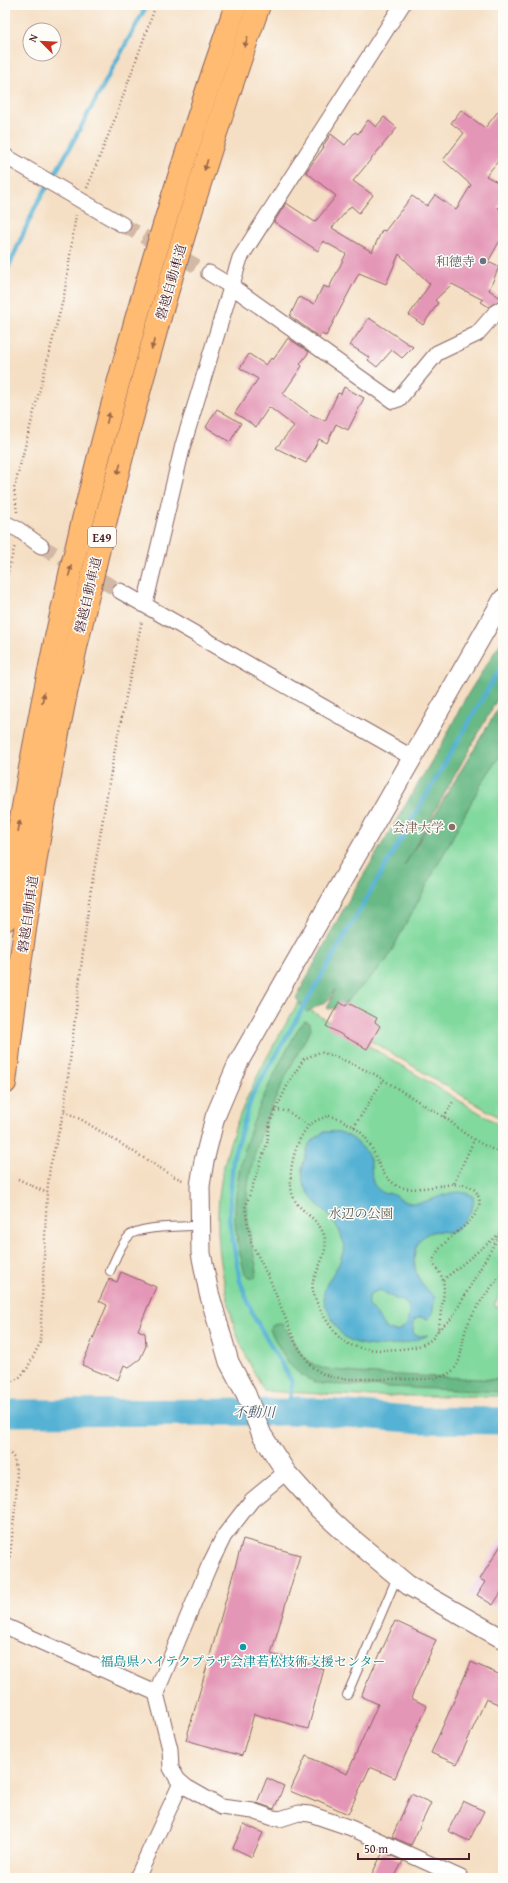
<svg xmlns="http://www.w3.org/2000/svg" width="508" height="1883" font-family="'Gentium Book Plus','Noto Serif JP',serif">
	<rect width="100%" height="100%" fill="#fdfcf7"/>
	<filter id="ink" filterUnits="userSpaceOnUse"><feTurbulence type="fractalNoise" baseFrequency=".025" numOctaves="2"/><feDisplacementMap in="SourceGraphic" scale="8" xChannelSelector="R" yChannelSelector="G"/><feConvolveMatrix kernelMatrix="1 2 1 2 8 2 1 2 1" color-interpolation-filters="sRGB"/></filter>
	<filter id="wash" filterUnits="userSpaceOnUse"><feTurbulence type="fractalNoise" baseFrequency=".012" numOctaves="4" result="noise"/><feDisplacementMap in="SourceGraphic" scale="16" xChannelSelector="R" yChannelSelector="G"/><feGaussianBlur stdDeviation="0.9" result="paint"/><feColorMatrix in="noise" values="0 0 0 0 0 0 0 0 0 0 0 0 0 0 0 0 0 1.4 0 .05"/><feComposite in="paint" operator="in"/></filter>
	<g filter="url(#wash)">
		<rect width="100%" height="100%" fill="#f5dfc4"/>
		<g fill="#efd0e6">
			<path d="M503 1291V1308L496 1304Z"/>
			<path d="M503 1534V1613L468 1594Z"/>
		</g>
		<g fill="#81d99e" stroke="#667c64">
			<path d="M503 735V1120L336 1020Z"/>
			<path d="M298 1003 503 1127V1290L494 1305 503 1310V1396H362L264 1391C256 1376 248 1361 241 1345 233 1327 229 1305 225 1286 220 1261 217 1236 218 1211 221 1135 261 1066 298 1003Z"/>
		</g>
		<g fill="#68b985" stroke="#596c58">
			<path d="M503 639V689L404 866 503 700V750L480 786 385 963 340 1008 327 1009 335 989 328 1000 307 1012 296 998 344 908 443 742 466 697Z"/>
			<path d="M305 1021 310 1023 311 1029C284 1077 242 1158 247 1214 249 1233 253 1252 257 1271L255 1278 250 1277 245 1274C240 1253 234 1231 235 1208 237 1142 270 1080 301 1024Z"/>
			<path d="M279 1323 283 1325 300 1352 309 1362 321 1368 357 1373 503 1380V1392L322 1384C291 1376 284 1356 270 1330L273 1324Z"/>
		</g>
		<path fill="#56b2d4" stroke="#506880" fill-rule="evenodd" d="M323 1132C328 1132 334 1131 339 1132 350 1134 367 1149 370 1160 374 1177 367 1183 385 1194L389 1193C396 1196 405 1203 412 1203 435 1204 451 1184 473 1196 476 1211 462 1225 450 1233 425 1225 411 1244 415 1267 417 1280 426 1289 435 1297L432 1314 428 1319 420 1317 414 1320 413 1333 417 1336 428 1335C408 1346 365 1352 345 1337 339 1333 334 1323 331 1317 329 1312 325 1306 324 1300 322 1286 333 1275 339 1264 341 1258 343 1252 345 1246L339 1230 330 1216 314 1201 303 1184 302 1168 309 1144ZM379 1290C388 1294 394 1300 404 1301L410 1309 407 1325 397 1332C381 1329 385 1325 376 1314 369 1306 367 1306 370 1294Z"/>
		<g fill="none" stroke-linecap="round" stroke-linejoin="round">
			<g stroke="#56b2d4" stroke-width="4.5">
				<path d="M5 275 35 207 64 158 147 5"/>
				<path d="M289 1412 292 1382 254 1317 240 1281 229 1218 233 1158 252 1096 503 663"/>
			</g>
			<path stroke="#56b2d4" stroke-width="27" d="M5 1413 289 1412 298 1410 422 1420 503 1421"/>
		</g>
		<g id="blocks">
			<g fill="#e496b6">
				<path d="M503 105V155L486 176 503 185V198L498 208 503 211V235L488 262 499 267 489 290 502 299 489 307 481 302 483 300 452 284 435 300 438 303 423 325 409 315 430 284 399 254 386 284 359 273 326 336 321 334 319 337 290 316 299 297 314 304 323 286 329 288 346 254 323 241 318 251 274 222 286 203 315 222 336 196 306 172 324 147 323 146 331 134 345 145 355 132 358 134 368 120 376 127 384 117 397 128 353 181 373 195 359 213 351 206 332 228 372 252 382 230 385 231 412 196 427 206 435 195 456 210 471 185 443 160 464 133 451 123 461 110 485 128Z"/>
				<path d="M369 318 413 347 402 358 392 350 377 367 368 360 370 358 350 345Z"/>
				<path d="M288 338 309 352 300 364 302 366 283 394 310 414 325 421 338 393 341 394 344 387 364 398 348 430 336 424 327 443 319 439 306 463 276 448 294 426 269 407 256 427 235 413 258 379 240 368 249 354 266 365 271 358 273 360Z"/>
				<path d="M217 409 241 423 230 442 206 427Z"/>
				<path d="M339 1002 346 1006 348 1003 377 1018 375 1022 380 1026 367 1049 326 1026Z"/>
				<path d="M121 1272 156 1287 138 1330 145 1333 146 1346 140 1359 129 1367 124 1365 118 1380 82 1365 107 1305 99 1301 109 1279 117 1282Z"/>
				<path d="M243 1539 300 1555 271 1654 324 1669 308 1729 254 1714 242 1756 186 1740Z"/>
				<path d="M503 1542V1589L493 1605 477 1595 485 1582 480 1579Z"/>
				<path d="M395 1621 436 1640 411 1698 427 1706 395 1778 370 1767 348 1814 317 1800 316 1802 290 1791 306 1756 347 1774 378 1704 361 1696Z"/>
				<path d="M471 1662 503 1676V1706L486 1699 457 1764 431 1753Z"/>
				<path d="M267 1778 284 1786 274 1809 257 1803Z"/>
				<path d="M411 1794 431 1803 411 1845 392 1837Z"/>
				<path d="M463 1801 484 1811 469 1841 448 1831Z"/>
				<path d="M244 1824 263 1833 252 1857 233 1848Z"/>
				<path d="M383 1852 403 1861 394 1878H370Z"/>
			</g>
		</g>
	</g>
	<g filter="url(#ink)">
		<use href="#blocks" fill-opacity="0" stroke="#866261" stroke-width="1"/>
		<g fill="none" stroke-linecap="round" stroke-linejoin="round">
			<g stroke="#d3b9a5" stroke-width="15" stroke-dasharray="15 8" stroke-linecap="butt">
				<path d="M123 225 209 273"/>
				<path d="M41 546 120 591"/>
			</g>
			<defs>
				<g id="service">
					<path d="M110 1271C115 1260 120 1245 129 1236 138 1226 176 1227 190 1226"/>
					<path d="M347 1695 397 1577"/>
				</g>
				<g id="minor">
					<path d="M5 156 123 225"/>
					<path d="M209 273 234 288 393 401 399 399 437 353 477 334 496 312 503 308"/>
					<path d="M5 523 19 530 41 546"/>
					<path d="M120 591 413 758"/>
					<path d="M145 604 183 445 240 258 402 5"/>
					<path d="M286 1472 252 1500 224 1536 209 1566 156 1693 170 1749 171 1768 178 1780 186 1787 221 1807 253 1811 273 1818 280 1819 299 1813 310 1814 351 1828 461 1878"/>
					<path d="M5 1626 156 1693"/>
					<path d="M137 1878 181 1783"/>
				</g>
				<path id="tertiary" d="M503 599 238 1063 215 1117 204 1161 200 1186 201 1253 209 1293 229 1362 246 1394 262 1435 286 1472 319 1509 343 1531 408 1585 503 1639"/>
				<g id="motorway">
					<path d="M5 920C50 608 132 303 236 5"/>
					<path d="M5 1083C20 954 39 825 65 698 115 463 180 231 259 5"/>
				</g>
			</defs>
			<use href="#service" stroke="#866261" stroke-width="10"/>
			<use href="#minor" stroke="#866261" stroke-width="17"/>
			<use href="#tertiary" stroke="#866261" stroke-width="21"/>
			<use href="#motorway" stroke="#866261" stroke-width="24"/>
			<g stroke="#866261" stroke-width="2.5" stroke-dasharray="1 3" stroke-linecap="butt">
				<path d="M87 188 114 121 156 5"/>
				<path d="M17 512 14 489 64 296 76 215"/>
				<path d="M5 583 15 545"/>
				<path d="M275 1110 287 1111 309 1126"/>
				<path d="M64 1111 82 1120 173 1176 185 1181"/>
				<path d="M329 1116C337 1117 342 1120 349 1124 380 1140 372 1173 398 1186 421 1197 471 1169 479 1198 485 1222 437 1238 433 1262 436 1269 442 1274 443 1281 445 1290 443 1301 441 1311 440 1316 440 1323 438 1329 432 1350 400 1349 382 1350 368 1350 350 1348 340 1338 330 1328 309 1296 313 1282 317 1268 328 1253 325 1239 321 1218 298 1212 293 1196 286 1177 295 1138 310 1125 316 1120 322 1118 329 1116Z"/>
				<path d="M444 1117 454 1100"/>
				<path d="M354 1127 383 1080"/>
				<path d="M503 1154C484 1146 465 1136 450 1121L374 1074 337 1057 320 1052 304 1059 289 1082 270 1122 267 1144 245 1208 251 1242 270 1280 296 1344 312 1367 325 1375 332 1377 349 1379H426C470 1376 456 1351 468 1324 476 1305 491 1288 503 1272"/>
				<path d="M18 1179 47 1193"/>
				<path d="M454 1183 474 1140"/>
				<path d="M443 1280 503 1231"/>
				<path d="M438 1330 452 1318 500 1234"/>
				<path d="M5 1382 7 1383 19 1378 27 1369 40 1343 47 1193 50 1167 64 1111 89 901 114 754 142 620"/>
				<path d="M5 1448 14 1458 17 1475 16 1498 5 1605"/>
			</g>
			<use href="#service" stroke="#fff" stroke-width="8"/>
			<use href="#minor" stroke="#fff" stroke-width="15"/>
			<use href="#tertiary" stroke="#fff" stroke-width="19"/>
			<use href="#motorway" stroke="#ffbb71" stroke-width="22"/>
		</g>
		<defs><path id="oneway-solid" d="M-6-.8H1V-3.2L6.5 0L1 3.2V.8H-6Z"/></defs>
		<g fill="#9b654a">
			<use href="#oneway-solid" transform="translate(246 42) rotate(108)"/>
			<use href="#oneway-solid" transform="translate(206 165) rotate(107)"/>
			<use href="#oneway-solid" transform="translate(153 344) rotate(106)"/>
			<use href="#oneway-solid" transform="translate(108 418) rotate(-75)"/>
			<use href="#oneway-solid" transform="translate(119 469) rotate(105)"/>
			<use href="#oneway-solid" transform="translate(70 571) rotate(-76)"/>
			<use href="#oneway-solid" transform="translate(43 698) rotate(-79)"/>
			<use href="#oneway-solid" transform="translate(19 826) rotate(-81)"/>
		</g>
	</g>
	<circle fill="#6b7280" stroke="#fdfcf7" stroke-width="1.5" cx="483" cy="261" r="4"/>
	<circle fill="#8d6e63" stroke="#fdfcf7" stroke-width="1.5" cx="452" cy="827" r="4"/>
	<circle fill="#0f9aa8" stroke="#fdfcf7" stroke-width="1.5" cx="243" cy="1647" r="4"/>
	<g text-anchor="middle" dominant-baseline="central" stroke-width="3" stroke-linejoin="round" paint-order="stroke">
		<rect fill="#fdfcf7" stroke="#806168" stroke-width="1" x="88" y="527" width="28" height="20" rx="3"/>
		<g font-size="12" font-weight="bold" fill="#4a1f2b">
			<text x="102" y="537">E49</text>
		</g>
		<g font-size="13" fill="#5b616d" stroke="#fdfcf7" text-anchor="end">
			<text x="475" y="261">和徳寺</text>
		</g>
		<g font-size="13" fill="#4a1f2b" stroke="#fdfcf7">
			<text transform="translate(171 282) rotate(-74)">磐越自動車道</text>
			<text transform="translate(88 595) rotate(-77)">磐越自動車道</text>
			<text transform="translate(28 914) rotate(-82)">磐越自動車道</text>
		</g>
		<g font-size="13" fill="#785e54" stroke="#fdfcf7" text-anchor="end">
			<text x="444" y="827">会津大学</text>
		</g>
		<g font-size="13" fill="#5a574e" stroke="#fdfcf7">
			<text x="361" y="1213">水辺の公園</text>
		</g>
		<g font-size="13" fill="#0d838f" stroke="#fdfcf7">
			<text x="243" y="1661">福島県ハイテクプラザ会津若松技術支援センター</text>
		</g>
		<g font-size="14" font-style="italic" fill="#4f5a6f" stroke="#fdfcf7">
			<text x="254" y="1412">不動川</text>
		</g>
	</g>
	<rect width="508" height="1883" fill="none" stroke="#fdfcf7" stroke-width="20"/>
	<g transform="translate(42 42) rotate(294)"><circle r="19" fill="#fdfcf7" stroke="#b5a4a5"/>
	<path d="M0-3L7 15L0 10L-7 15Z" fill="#c8321e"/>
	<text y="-6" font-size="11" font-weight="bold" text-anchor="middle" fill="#4a1f2b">N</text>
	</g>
	<path d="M358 1853v6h111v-6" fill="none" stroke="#4a1f2b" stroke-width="2"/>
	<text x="364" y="1853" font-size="12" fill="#4a1f2b" stroke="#fdfcf7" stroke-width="3" paint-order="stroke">50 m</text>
</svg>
